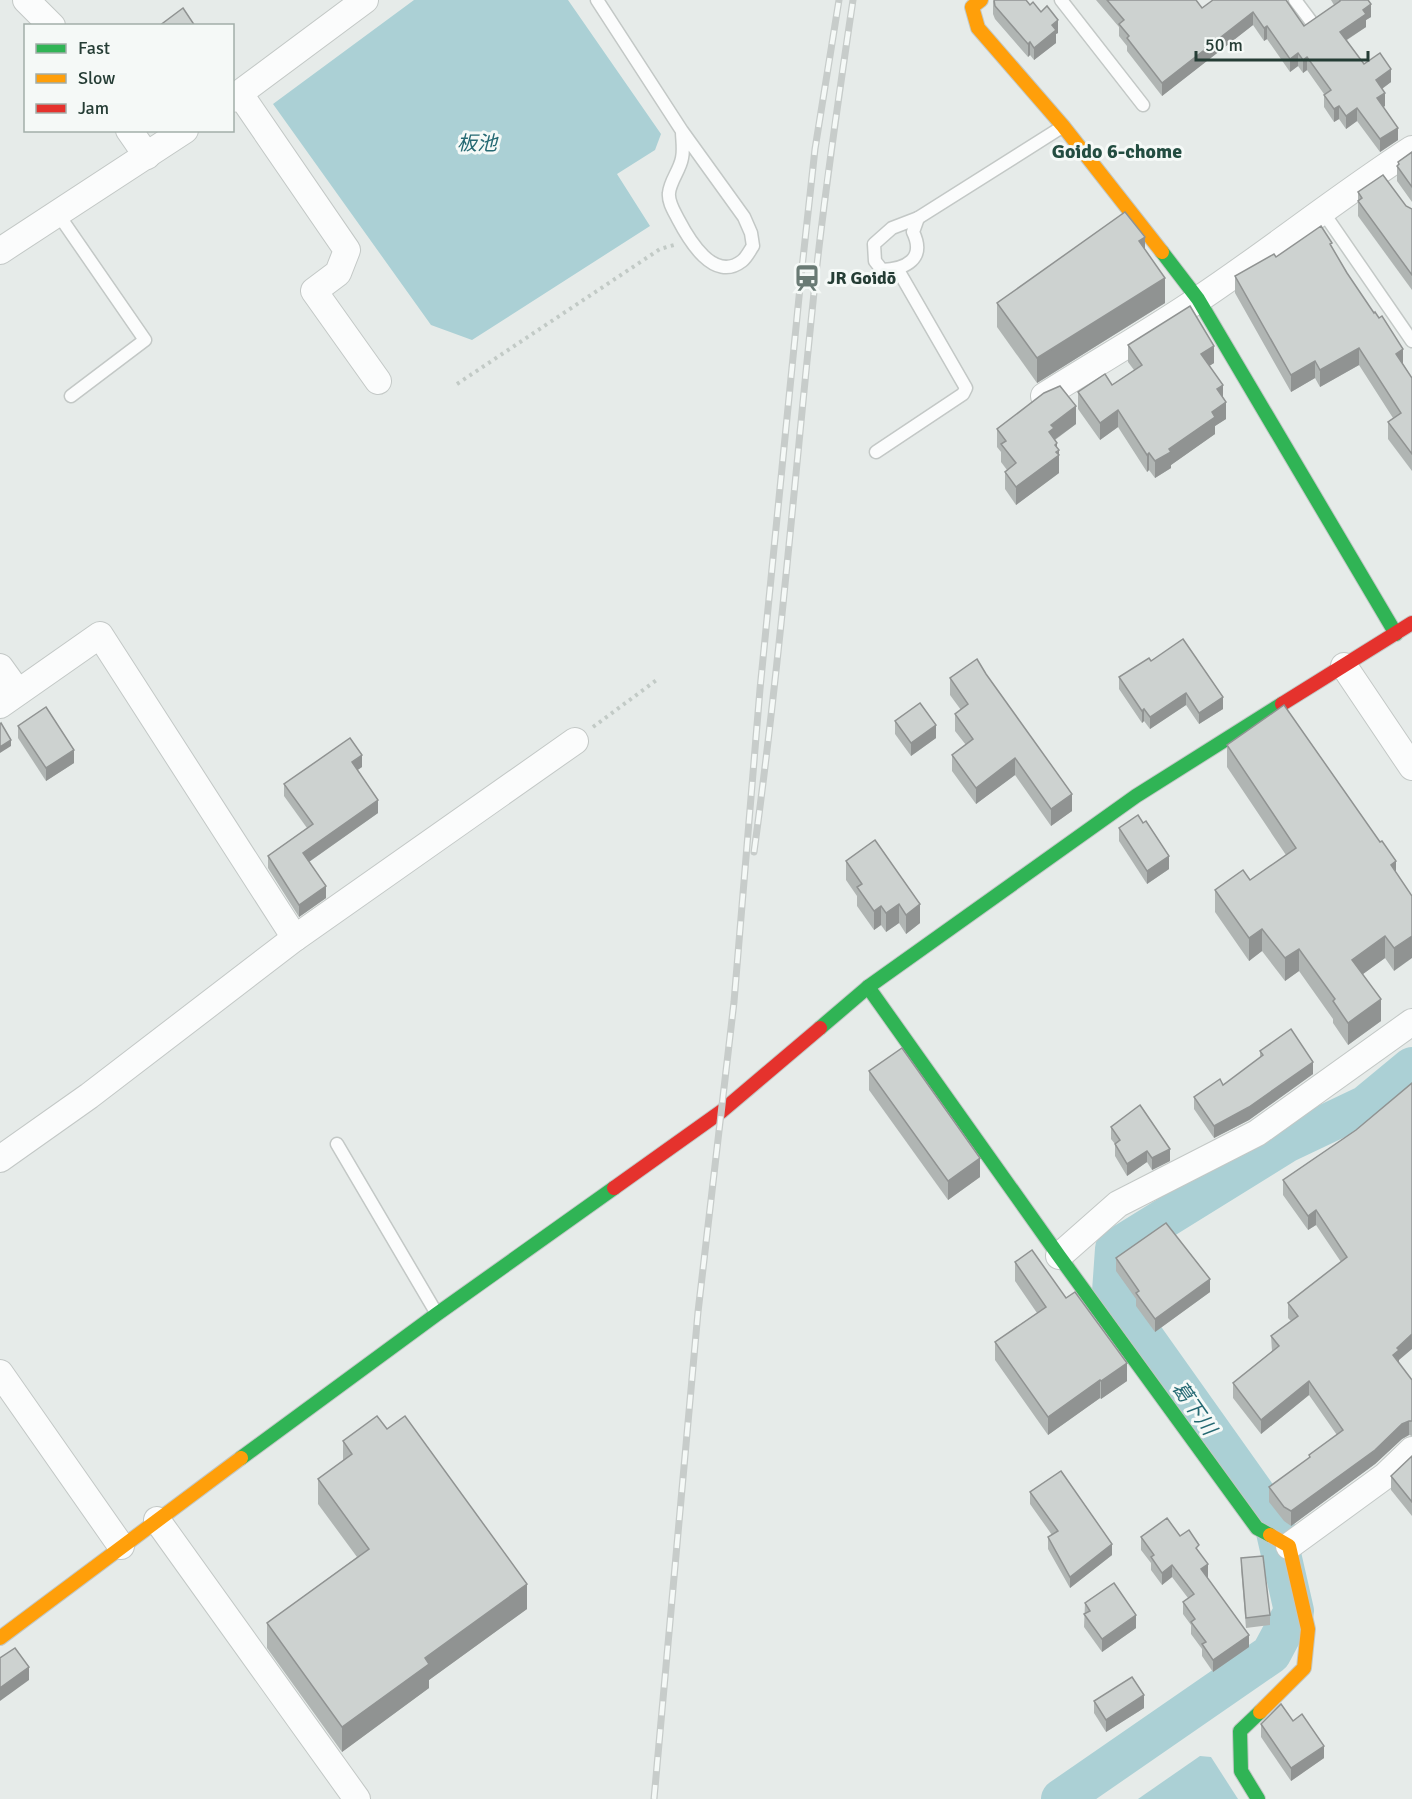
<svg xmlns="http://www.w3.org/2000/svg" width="1412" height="1799" font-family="Signika,'Noto Sans JP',sans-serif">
	<rect width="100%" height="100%" fill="#e6ebe9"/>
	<g fill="#abd0d5">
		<path d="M414 0H568L661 134 655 150 617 174 650 226 472 340 431 325 273 104Z"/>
		<path d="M1200 1756 1211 1757 1238 1799H1138Z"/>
	</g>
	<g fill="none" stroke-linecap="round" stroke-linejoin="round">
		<path stroke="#abd0d5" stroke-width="40" d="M1061 1799 1271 1654 1294 1611 1273 1519 1112 1292 1115 1249 1286 1143 1366 1105 1412 1067"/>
		<defs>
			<g id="lane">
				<path d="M597 0 682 131 744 217 751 233 753 246C750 250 747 257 742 261 714 283 689 240 678 219 674 211 668 202 669 193 670 181 680 170 682 158 684 150 682 139 682 131"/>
				<path d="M1061 0 1143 105"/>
				<path d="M1295 0 1310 20"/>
				<path d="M1323 212 1412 341"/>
				<path d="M58 214 145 340 71 396"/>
				<path d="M918 218 1062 127"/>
				<path d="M918 218 913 232C926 259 906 269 882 270L875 261 874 244 892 228Z"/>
				<path d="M876 452 963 394 966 388 898 270"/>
				<path d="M337 1144 437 1314"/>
			</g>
			<g id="street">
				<path d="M26 0 52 26"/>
				<path d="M240 94 347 250 338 273 314 291 378 381"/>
				<path d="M232 99 365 0"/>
				<path d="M129 130 147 156"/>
				<path d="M0 251 185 130"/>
				<path d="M1044 396C1096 363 1149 333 1199 299 1271 251 1339 196 1412 149"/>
				<path d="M1344 666 1412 767"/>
				<path d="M0 667 18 692"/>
				<path d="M0 705 100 635 295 938"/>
				<path d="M0 1159 89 1096 295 938 575 741"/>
				<path d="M1059 1256 1118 1204 1257 1133 1412 1022"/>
				<path d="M0 1373 121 1546"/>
				<path d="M157 1520 357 1799"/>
				<path d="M1289 1546 1385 1476 1412 1450"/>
			</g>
			<g id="fast">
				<path d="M1162 252 1198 299 1396 634"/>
				<path d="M868 987 1059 1256 1257 1528 1270 1535"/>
				<path d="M820 1028 868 987 1136 796 1282 704"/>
				<path d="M241 1458 437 1314 614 1188"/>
				<path d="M1258 1799 1241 1771 1240 1731 1260 1712"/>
			</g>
			<g id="slow">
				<path d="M981 0 972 7 978 28 1063 126 1162 252"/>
				<path d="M0 1638 241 1458"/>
				<path d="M1260 1712 1304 1668 1308 1629 1289 1546 1270 1535"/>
			</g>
			<g id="jam">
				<path d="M1282 704 1412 623"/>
				<path d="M614 1188 722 1111 820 1028"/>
			</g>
		</defs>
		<use href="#lane" stroke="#c3c8c6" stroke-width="15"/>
		<use href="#street" stroke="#c3c8c6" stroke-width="28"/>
		<use href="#fast" stroke="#c2c8c6" stroke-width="16"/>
		<use href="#slow" stroke="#c2c8c6" stroke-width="16"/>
		<use href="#jam" stroke="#c2c8c6" stroke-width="16"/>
		<g stroke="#c2cac6" stroke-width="4" stroke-dasharray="3 4.5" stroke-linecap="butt">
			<path d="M457 384 660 249 674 245"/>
			<path d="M593 727 658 679"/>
		</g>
		<use href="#lane" stroke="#fbfcfc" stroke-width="12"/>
		<use href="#street" stroke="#fbfcfc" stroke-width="26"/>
		<use href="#fast" stroke="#30b455" stroke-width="14"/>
		<use href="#slow" stroke="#ff9f0a" stroke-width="14"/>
		<use href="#jam" stroke="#e5322d" stroke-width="14"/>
		<defs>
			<g id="rail">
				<path d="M754 852C780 663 795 473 815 283 825 189 839 94 853 0"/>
				<path d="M654 1799 698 1312 734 1002 760 689 801 277 815 149 839 0"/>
			</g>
		</defs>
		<use href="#rail" stroke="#c7ccca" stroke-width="7"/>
		<use href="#rail" stroke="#f5f9f7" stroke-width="4.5" stroke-dasharray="14" stroke-linecap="butt"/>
	</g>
	<g fill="#b0b5b3">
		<path d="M1096 0H1196L1202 8 1213 0 1304 26 1334 5 1331 0H1368L1371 17 1366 20V27L1347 40 1364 64 1391 82 1382 89 1385 106 1383 107 1398 140 1380 152 1357 121 1346 129 1339 119 1334 122 1324 107V94L1307 70 1303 73 1298 66 1290 72 1267 39 1264 41 1253 25 1162 96 1127 51V46L1119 36V27Z"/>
		<path d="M993 1 1030 5 1058 33 1056 34V43L1034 60 1030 55 1028 57 995 19 993 14Z"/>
		<path d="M1412 152V202L1397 181V166L1398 165V162Z"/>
		<path d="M1358 192 1406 206 1412 209V290L1358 216Z"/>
		<path d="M1332 248 1412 378V471L1388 439V422L1393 418 1359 365 1320 387 1315 378 1291 392 1235 293V276Z"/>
		<path d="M1145 249 1165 303 1037 383 997 327V303Z"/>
		<path d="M1128 345 1214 363 1209 366 1223 397 1226 419 1215 426V434L1171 465V468L1155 478 1149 470 1147 472 1118 427 1100 440 1078 409V392L1112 385 1134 370 1128 362Z"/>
		<path d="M1076 424 1055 440 1057 448 1059 468V473L1016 505 1005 489V472L1007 470 1001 462V452L997 447V429Z"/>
		<path d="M1151 661 1223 709 1199 724 1186 705 1150 729 1144 721 1142 723 1119 689V677Z"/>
		<path d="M986 674 1072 811 1051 826 1015 775 976 804 952 771V755L966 745 955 731V714L961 710 950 695V678Z"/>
		<path d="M895 721 936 738 911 756 895 734Z"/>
		<path d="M18 726 74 763 46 781 18 738Z"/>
		<path d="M1227 745 1380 842 1396 861 1394 971 1385 958 1363 974 1381 1021 1348 1045 1333 1023V1019L1299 971 1285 981 1262 951 1249 961 1215 912V890L1250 880 1286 855 1227 767Z"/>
		<path d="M362 767 357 770 378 813 309 862 326 898 299 917 268 868V856L307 828 284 796V784Z"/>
		<path d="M1119 828 1169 869 1147 884 1119 841Z"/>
		<path d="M875 840 920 923 906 934 899 923 886 932 881 925 874 930 857 906V896L846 880V861Z"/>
		<path d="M1260 1051 1313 1074 1249 1120 1214 1138 1194 1109V1097L1223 1085 1260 1058Z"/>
		<path d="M869 1071 980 1177 948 1200 869 1090Z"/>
		<path d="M1111 1127 1170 1161 1152 1170 1147 1162 1127 1176 1115 1156V1144L1111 1139Z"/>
		<path d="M1356 1130 1399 1364 1412 1380V1436L1409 1435 1402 1439 1375 1464 1291 1526 1284 1521 1269 1502V1487L1309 1458V1455L1337 1435 1309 1395 1261 1434 1233 1398V1383L1272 1351 1271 1336 1291 1321 1288 1318V1303L1341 1262 1316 1225 1308 1230 1283 1195V1180Z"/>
		<path d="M1116 1258 1210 1292 1155 1332 1136 1306V1299L1116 1271Z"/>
		<path d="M1015 1262 1066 1298 1127 1381 1101 1399 1100 1398 1048 1435 995 1360V1342L1037 1313 1015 1281Z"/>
		<path d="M343 1441 527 1609 429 1680V1688L342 1752 267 1648V1623L357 1557 318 1504V1479L343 1461Z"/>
		<path d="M1412 1456V1516L1391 1490V1476Z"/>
		<path d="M1030 1492 1112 1555 1070 1588 1048 1549V1537L1052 1535 1030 1504Z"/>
		<path d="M1180 1536 1199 1553 1208 1577H1207L1249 1647 1213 1672 1202 1656V1649L1191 1634V1625L1183 1614V1602L1188 1598 1172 1577 1162 1585 1151 1570V1563L1141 1550V1537Z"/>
		<path d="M1241 1558 1270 1615V1625L1246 1628 1241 1568Z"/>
		<path d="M1085 1603 1136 1628 1102 1652 1084 1627Z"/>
		<path d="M1094 1701 1144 1708 1106 1732 1094 1713Z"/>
		<path d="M1261 1724 1324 1758 1291 1781 1261 1737Z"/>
	</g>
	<g fill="#909392">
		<path d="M1371 4V17L1366 20V27L1340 44V32L1363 10Z"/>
		<path d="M1253 12V25L1162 96V83Z"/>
		<path d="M1058 20V33L1056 34V43L1034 60V48L1052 25Z"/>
		<path d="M1267 26V39L1264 41V28Z"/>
		<path d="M1030 42V55L1028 57V44Z"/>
		<path d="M1298 53V66L1290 72V59Z"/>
		<path d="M1307 57V70L1303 73V60Z"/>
		<path d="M1391 69V82L1376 93V80Z"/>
		<path d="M1385 93V106L1377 111V98Z"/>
		<path d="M1339 106V119L1334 122V109Z"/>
		<path d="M1357 108V121L1346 129V116Z"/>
		<path d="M1398 128V140L1380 152V139Z"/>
		<path d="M1145 237V261L1139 241Z"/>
		<path d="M1165 278V303L1037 383V358Z"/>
		<path d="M1214 346V363L1201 371V354Z"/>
		<path d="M1359 348V365L1320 387V370Z"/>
		<path d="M1403 349V366L1396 354Z"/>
		<path d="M1315 361V378L1291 392V375Z"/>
		<path d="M1223 385V402L1217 389Z"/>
		<path d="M1226 402V419L1215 426V434L1171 465V468L1155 478V461L1212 412Z"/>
		<path d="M1076 406V424L1054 440 1049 432 1051 425Z"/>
		<path d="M1118 410V427L1100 440V423Z"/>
		<path d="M1057 443V452L1059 450V473L1016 505V487Z"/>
		<path d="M1149 453V470L1147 472V455Z"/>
		<path d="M1186 693V705L1150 729V717Z"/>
		<path d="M1223 697V709L1199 724V713Z"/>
		<path d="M1144 709V721L1142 723V711Z"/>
		<path d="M936 725V738L911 756V743Z"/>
		<path d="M11 740V746L0 753V747Z"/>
		<path d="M74 750V763L46 781V768Z"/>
		<path d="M362 755V767L352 774V762Z"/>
		<path d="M1015 758V775L976 804V788Z"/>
		<path d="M1072 794V811L1051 826V809Z"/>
		<path d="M378 800V813L303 866V853Z"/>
		<path d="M1169 856V869L1147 884V871Z"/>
		<path d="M1396 861V884L1391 865Z"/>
		<path d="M326 886V898L299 917V905Z"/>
		<path d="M899 904V923L886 932V913Z"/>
		<path d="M920 904V923L906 934V915Z"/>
		<path d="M881 906V925L874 930V911Z"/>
		<path d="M1262 929V951L1249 961V938Z"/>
		<path d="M1385 936V958L1352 982V960Z"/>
		<path d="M1412 936V958L1394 971V948Z"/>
		<path d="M1299 949V971L1285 981V958Z"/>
		<path d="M1381 999V1021L1348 1045V1023Z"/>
		<path d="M1313 1062V1074L1249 1120 1214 1138V1126Z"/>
		<path d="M1170 1149V1161L1152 1170V1158Z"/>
		<path d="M1147 1151V1162L1127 1176V1164Z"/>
		<path d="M980 1158V1177L948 1200V1181Z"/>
		<path d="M1316 1210V1225L1308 1230V1216Z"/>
		<path d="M1210 1279V1292L1155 1332V1319Z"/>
		<path d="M1412 1334V1349L1399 1360V1365L1393 1355 1397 1348Z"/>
		<path d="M1127 1363V1381L1101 1399V1381Z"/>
		<path d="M1100 1380V1398L1048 1435V1417Z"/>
		<path d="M1309 1381V1395L1261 1434V1420Z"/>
		<path d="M1409 1421V1435L1402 1439 1375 1464 1291 1526V1511L1402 1424Z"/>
		<path d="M1112 1544V1555L1070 1588V1577Z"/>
		<path d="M1208 1564V1577L1201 1581V1569Z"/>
		<path d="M1172 1565V1577L1162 1585V1573Z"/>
		<path d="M527 1584V1609L429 1680V1688L342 1752V1727L425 1658Z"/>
		<path d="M1136 1615V1628L1102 1652V1639Z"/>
		<path d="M1249 1635V1647L1213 1672V1660Z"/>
		<path d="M29 1667V1680L0 1701V1688Z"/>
		<path d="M1144 1695V1708L1106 1732V1720Z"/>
		<path d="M1324 1746V1758L1291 1781V1768Z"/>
	</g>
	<g fill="#cdd2d0" stroke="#909392" stroke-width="1.5">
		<path d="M994 0H1026L1030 5 1033 2 1041 12 1047 6 1058 20 1052 25 1056 30 1034 48 1030 42 1028 44 995 6Z"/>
		<path d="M1107 0H1196L1202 8 1213 0H1286L1304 26 1340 1V0H1368L1371 4 1363 10 1366 14 1340 32 1364 64 1380 53 1391 69 1376 80 1385 93 1377 98 1398 128 1380 139 1357 108 1346 116 1339 106 1334 109 1324 95 1331 90 1307 57 1303 60 1298 53 1290 59 1267 26 1264 28 1253 12 1162 83 1127 38 1129 36 1119 24 1124 20Z"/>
		<path d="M183 8 195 26H159Z"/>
		<path d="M1412 152V187L1397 166 1399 164 1398 162Z"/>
		<path d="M1383 175 1406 206 1412 209V275L1358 201 1362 198 1358 192Z"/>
		<path d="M1125 212 1145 237 1139 241 1165 278 1037 358 997 303Z"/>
		<path d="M1321 226 1332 243 1330 244 1347 273 1374 313 1375 312 1379 318 1382 316 1403 349 1396 354 1412 378V454L1388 422 1401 413 1359 348 1320 370 1315 361 1291 375 1235 276 1274 254 1276 257Z"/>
		<path d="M1190 306 1214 346 1201 354 1223 385 1217 389 1226 402 1212 412 1215 417 1169 449 1171 452 1155 461 1149 453 1147 455 1118 410 1100 423 1078 392 1105 374 1112 385 1142 365 1128 345Z"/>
		<path d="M1060 386 1076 406 1051 425 1054 428 1049 432 1057 443 1055 445 1059 450 1056 452 1059 455 1016 487 1005 472 1016 463 1001 444 1006 441 997 429 1044 393Z"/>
		<path d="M1183 639 1223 697 1199 713 1186 693 1150 717 1144 709 1142 711 1119 677 1149 658 1151 661Z"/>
		<path d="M977 659 986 674 1072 794 1051 809 1015 758 976 788 952 755 973 739 955 714 968 704 950 678Z"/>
		<path d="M920 703 936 725 911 743 895 721Z"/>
		<path d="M1284 705 1380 842 1382 841 1396 861 1391 865 1412 896V936L1394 948 1385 936 1352 960 1381 999 1348 1023 1333 1001 1335 999 1299 949 1285 958 1262 929 1249 938 1215 890 1243 870 1250 880 1296 848 1227 745Z"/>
		<path d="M46 707 74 750 46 768 18 726Z"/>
		<path d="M1 723 11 740 0 747V724Z"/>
		<path d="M350 738 362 755 352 762 378 800 303 853 326 886 299 905 268 856 313 824 284 784Z"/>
		<path d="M1138 815 1143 823 1146 821 1169 856 1147 871 1119 828Z"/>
		<path d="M875 840 920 904 906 915 899 904 886 913 881 906 874 911 857 887 862 884 846 861Z"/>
		<path d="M1291 1029 1313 1062 1249 1107 1214 1126 1194 1097 1220 1079 1223 1085 1263 1055 1260 1051Z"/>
		<path d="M902 1048 980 1158 948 1181 869 1071Z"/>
		<path d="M1412 1083V1334L1397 1348 1399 1350 1393 1355 1412 1380V1421H1409L1402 1424 1375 1450 1291 1511 1284 1507 1269 1487 1310 1457 1309 1455 1343 1430 1309 1381 1261 1420 1233 1383 1279 1346 1271 1336 1298 1316 1288 1303 1347 1257 1316 1210 1308 1216 1283 1180 1356 1130Z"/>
		<path d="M1140 1105 1170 1149 1152 1158 1147 1151 1127 1164 1115 1144 1120 1140 1111 1127Z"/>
		<path d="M1166 1223 1210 1279 1155 1319 1136 1293 1139 1291 1116 1258Z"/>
		<path d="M1032 1250 1066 1298 1075 1292 1127 1363 1101 1381 1100 1380 1048 1417 995 1342 1046 1307 1015 1262Z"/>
		<path d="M377 1416 387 1429 405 1416 527 1584 425 1658 429 1664 342 1727 267 1623 369 1549 318 1479 352 1454 343 1441Z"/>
		<path d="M1412 1456V1502L1391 1476Z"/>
		<path d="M1061 1471 1112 1544 1070 1577 1048 1537 1058 1531 1030 1492Z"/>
		<path d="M1167 1518 1180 1536 1189 1530 1199 1545 1196 1548 1208 1564 1201 1569 1249 1635 1213 1660 1202 1644 1206 1642 1191 1622 1195 1619 1183 1602 1194 1594 1172 1565 1162 1573 1151 1557 1154 1555 1141 1537Z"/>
		<path d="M1263 1556 1270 1615 1246 1618 1241 1558Z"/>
		<path d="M1114 1583 1136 1615 1102 1639 1084 1614 1090 1611 1085 1603Z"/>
		<path d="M15 1648 29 1667 0 1688V1658Z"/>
		<path d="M1132 1677 1144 1695 1106 1720 1094 1701Z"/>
		<path d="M1281 1704 1293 1721 1302 1714 1324 1746 1291 1768 1261 1724Z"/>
	</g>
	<defs>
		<symbol id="station-bare" viewBox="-9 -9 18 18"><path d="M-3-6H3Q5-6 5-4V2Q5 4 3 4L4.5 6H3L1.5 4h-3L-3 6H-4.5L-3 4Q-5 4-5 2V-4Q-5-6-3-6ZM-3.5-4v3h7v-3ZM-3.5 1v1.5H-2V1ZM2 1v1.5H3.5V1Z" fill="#697a74" stroke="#f5f9f7" stroke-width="2.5" paint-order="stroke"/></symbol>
	</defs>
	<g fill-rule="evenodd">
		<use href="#station-bare" x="788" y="259" width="38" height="38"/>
	</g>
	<g text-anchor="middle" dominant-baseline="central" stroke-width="6" stroke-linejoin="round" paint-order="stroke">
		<g font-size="18" font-weight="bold" fill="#253d35" stroke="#f5f9f7" text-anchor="start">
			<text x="827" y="278">JR Goidō</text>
		</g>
		<g font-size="20" font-style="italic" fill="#256973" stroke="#f5f9f7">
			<text x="477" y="143">板池</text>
			<text transform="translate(1194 1408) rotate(55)">葛下川</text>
		</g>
		<g font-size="20" font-weight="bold" fill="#234d41" stroke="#f5f9f7">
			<text x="1117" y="151">Goido 6-chome</text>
		</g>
	</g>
	<rect x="24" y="24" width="210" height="108" fill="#f5f9f7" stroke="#a2aea9" stroke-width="1.5"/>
	<rect x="36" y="44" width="30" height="9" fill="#30b455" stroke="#a2aea9" stroke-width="1.5"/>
	<text x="78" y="54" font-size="18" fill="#253d35">Fast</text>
	<rect x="36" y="74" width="30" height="9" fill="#ff9f0a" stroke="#a2aea9" stroke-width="1.5"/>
	<text x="78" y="84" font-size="18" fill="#253d35">Slow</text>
	<rect x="36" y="104" width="30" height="9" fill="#e5322d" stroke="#a2aea9" stroke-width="1.5"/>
	<text x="78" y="114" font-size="18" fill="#253d35">Jam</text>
	<path d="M1196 51v9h172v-9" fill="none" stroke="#253d35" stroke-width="3"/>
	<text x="1205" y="51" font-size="18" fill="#253d35" stroke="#f5f9f7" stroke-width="4.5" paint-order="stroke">50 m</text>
</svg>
